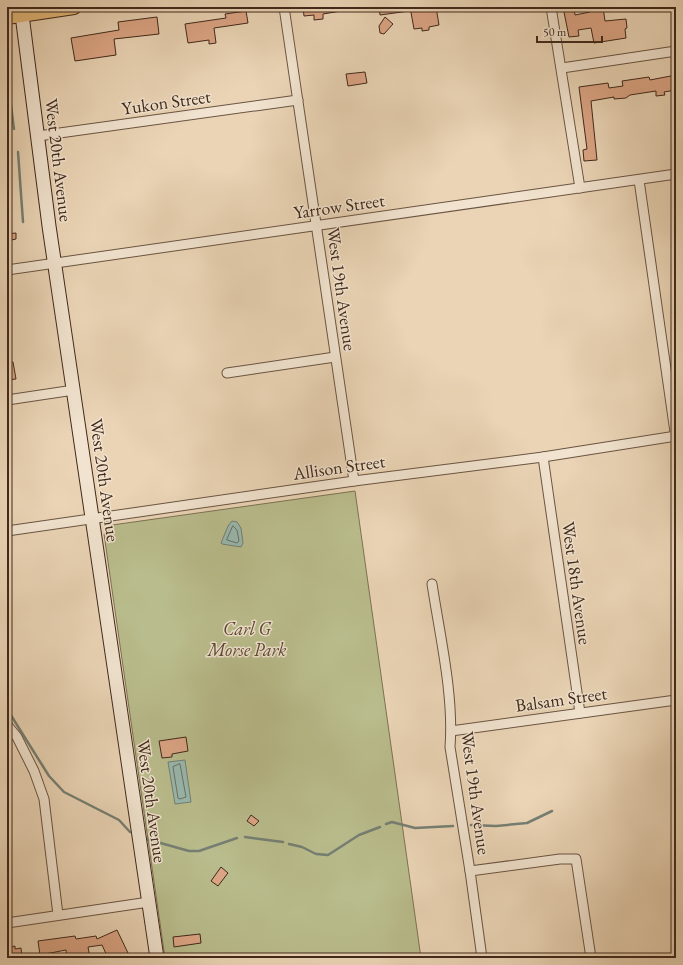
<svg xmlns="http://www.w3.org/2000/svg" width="683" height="965" font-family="'EB Garamond',serif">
	<rect width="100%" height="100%" fill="#ead4b5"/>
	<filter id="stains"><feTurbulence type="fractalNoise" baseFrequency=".005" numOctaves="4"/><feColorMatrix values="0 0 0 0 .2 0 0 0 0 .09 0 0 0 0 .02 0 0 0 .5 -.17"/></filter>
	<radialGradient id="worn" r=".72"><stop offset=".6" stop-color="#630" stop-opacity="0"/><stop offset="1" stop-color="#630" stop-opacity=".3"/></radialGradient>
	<path fill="#b9bc8c" stroke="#7c7254" d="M355 491 421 958H165L104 534 112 525Z"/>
	<g fill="#98b8ae" stroke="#757f73">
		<path d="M232 521 237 522 241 528 243 543 241 547 222 544 221 543 228 526Z"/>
		<path d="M185 760 191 802 175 804 168 762Z"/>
	</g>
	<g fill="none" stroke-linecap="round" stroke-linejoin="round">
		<g stroke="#6c7064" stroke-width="1">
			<path d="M233 526 237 530 239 541 237 543 227 540Z"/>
			<path d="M180 764 186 797 180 799 178 798 173 767Z"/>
		</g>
		<g stroke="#757f73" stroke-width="2.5">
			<path d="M7 98 11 106 14 129"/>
			<path d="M18 152 23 222"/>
			<path d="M7 709 49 776 64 792 119 820 130 832"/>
			<path d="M386 824 392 822 415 828 453 826"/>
			<path d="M471 825 496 826 527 823 552 811"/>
			<path d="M245 837 283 842"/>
			<path d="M146 839 151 841"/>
			<path d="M157 842 189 851H199L237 838"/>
			<path d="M289 844 302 847 316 854 328 855 359 835 380 827"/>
		</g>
	</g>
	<g fill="#dca585" stroke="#40291b">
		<path d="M303 7H341V11L323 14V19L314 20V15L304 16Z"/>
		<path d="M379 7H409V11L380 15Z"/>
		<path d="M410 7H436L439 25 429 27V30L422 31V28L414 29Z"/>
		<path d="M563 7H574L575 15 590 12 589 7H603L605 21 626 19 627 28 625 29 626 38 594 43 591 28 578 30 579 36 569 37Z"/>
		<path d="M246 11 248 23 214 28 216 43 209 44V40L188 43 185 24 226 18 225 14Z"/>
		<path d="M157 17 159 34 114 39 116 55 75 61 71 38 119 30 118 22Z"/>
		<path d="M385 17 393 24 384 34 380 33 379 26Z"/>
		<path d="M365 72 367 83 348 86 346 74Z"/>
		<path d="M676 75V90L664 92 665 95 656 96V91L630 95 626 98 614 99V97L591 101 597 160 584 161 583 150 587 149 579 87 608 83 609 88 623 86 622 81 649 77 650 80Z"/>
		<path d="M16 233V239L7 241V234Z"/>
		<path d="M13 362 16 379 7 380V363Z"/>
		<path d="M186 737 188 751 172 754V757L162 758 159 741Z"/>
		<path d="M251 815 259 821 254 826 247 821Z"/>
		<path d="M221 867 228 873 218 886 211 881Z"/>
		<path d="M117 930 128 953 125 955 126 958H108L102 945 88 947 90 958H67L66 950 40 955 38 941 75 936 76 939 96 936 97 939Z"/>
		<path d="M200 934 201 943 174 947 173 937Z"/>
		<path d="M15 946V949L21 948 22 958H7V948Z"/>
	</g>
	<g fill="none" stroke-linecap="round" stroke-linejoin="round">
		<defs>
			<g id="street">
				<path d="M284 7 354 481"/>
				<path d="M551 7 580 188"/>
				<path d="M562 68 676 51"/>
				<path d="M38 136 298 100"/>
				<path d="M639 180 676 439"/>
				<path d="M7 270 676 174"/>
				<path d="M227 373 335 357"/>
				<path d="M7 400 74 390"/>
				<path d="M543 457 580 713"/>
				<path d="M7 531 354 481 543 457 676 436"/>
				<path d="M432 584C440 636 454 696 450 747L470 871 482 958"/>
				<path d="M7 725 17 737 34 771 44 799 58 915"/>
				<path d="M451 731 676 700"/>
				<path d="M470 871 560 859H576L591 958"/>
				<path d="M7 923 149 902"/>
			</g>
			<path id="secondary" d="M21 7 49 226 157 958"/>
			<path id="primary" d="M7 17 74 7"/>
		</defs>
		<use href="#street" stroke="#6a5442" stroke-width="11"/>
		<use href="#secondary" stroke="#40291b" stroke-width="15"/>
		<use href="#primary" stroke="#40291b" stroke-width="16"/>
		<use href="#street" stroke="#f1e3cf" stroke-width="9"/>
		<use href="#secondary" stroke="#f1e3cf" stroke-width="13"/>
		<use href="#primary" stroke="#e5ba7a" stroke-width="14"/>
	</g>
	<g text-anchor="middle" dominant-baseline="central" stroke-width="3" stroke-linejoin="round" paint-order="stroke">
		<g font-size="18" fill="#40291b" stroke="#f1e3cf">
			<text transform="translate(166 102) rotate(-8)">Yukon Street</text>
			<text transform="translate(59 160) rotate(83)">West 20th Avenue</text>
			<text transform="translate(339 206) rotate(-8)">Yarrow Street</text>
			<text transform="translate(342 289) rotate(82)">West 19th Avenue</text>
			<text transform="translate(339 467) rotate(-8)">Allison Street</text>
			<text transform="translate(105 480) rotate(82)">West 20th Avenue</text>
			<text transform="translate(577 583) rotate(82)">West 18th Avenue</text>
			<text transform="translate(561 699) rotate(-8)">Balsam Street</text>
			<text transform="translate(476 793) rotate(82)">West 19th Avenue</text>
			<text transform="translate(152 801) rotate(82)">West 20th Avenue</text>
		</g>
		<g font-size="18" font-style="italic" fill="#584632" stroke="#f1e3cf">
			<text x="247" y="628">Carl G<tspan x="247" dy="21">Morse Park</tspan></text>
		</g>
	</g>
	<rect width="683" height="965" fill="none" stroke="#ead4b5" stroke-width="24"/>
	<rect x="8" y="8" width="667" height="949" fill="none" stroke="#40291b" stroke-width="2"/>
	<rect x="12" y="12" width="659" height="941" fill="none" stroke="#40291b"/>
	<path d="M537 36v6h65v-6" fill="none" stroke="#40291b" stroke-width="2"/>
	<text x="543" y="36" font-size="12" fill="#40291b" stroke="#f1e3cf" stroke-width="3" paint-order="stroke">50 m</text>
	<rect width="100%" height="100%" filter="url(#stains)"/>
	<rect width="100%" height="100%" fill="url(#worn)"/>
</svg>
